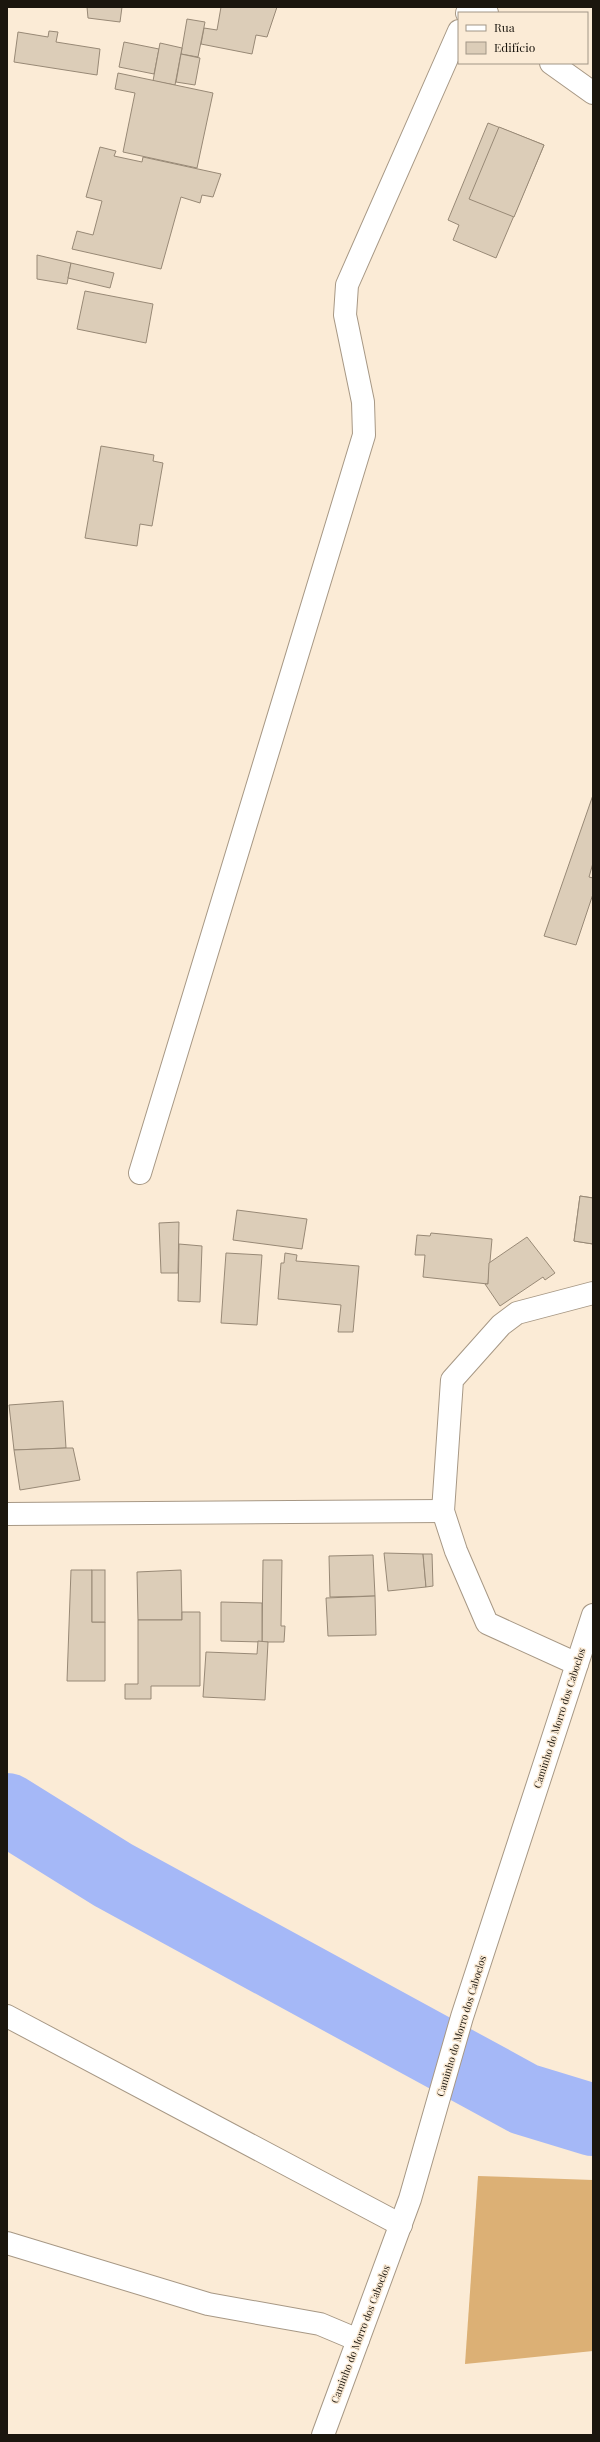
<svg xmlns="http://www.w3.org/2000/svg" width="600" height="2442" font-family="'Playfair Display',serif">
	<rect width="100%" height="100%" fill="#fbebd6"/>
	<path fill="#dcb075" d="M478 2176 593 2180V2351L465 2364Z"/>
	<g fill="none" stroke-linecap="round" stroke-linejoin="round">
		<path stroke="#a5b8f7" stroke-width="72" d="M7 1809 113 1875 524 2099 593 2120"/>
	</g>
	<g fill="#dccdb8" stroke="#988976">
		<path d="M87 7H122L120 22 88 18Z"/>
		<path d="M221 7H277L267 37 256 35 252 54 201 44 204 28 217 30Z"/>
		<path d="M187 19 205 22 198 57 181 54Z"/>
		<path d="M49 31 58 32 56 42 100 49 97 75 14 62 18 32 48 37Z"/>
		<path d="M124 42 159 49 154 74 119 67Z"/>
		<path d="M160 43 182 48 175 85 153 81Z"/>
		<path d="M181 54 200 58 195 85 176 82Z"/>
		<path d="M118 73 213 93 197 168 123 152 135 93 115 89Z"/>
		<path d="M488 123 544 145 496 258 453 240 459 225 448 220Z"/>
		<path d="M499 127 544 145 514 217 469 199Z"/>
		<path d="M100 147 116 151 114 156 142 162 143 157 221 174 213 197 202 195 200 203 181 197 161 269 72 249 77 231 93 235 102 201 86 197Z"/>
		<path d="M37 255 71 263 67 284 37 279Z"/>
		<path d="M71 263 114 273 110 288 68 278Z"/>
		<path d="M85 291 153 304 146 343 77 329Z"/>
		<path d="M101 446 154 455 153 461 163 463 152 526 140 524 137 546 85 538Z"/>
		<path d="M593 795V863L589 877 593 878V894L576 945 544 936Z"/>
		<path d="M580 1196 593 1198V1244L574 1241Z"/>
		<path d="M580 1196 593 1198V1244L574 1241Z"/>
		<path d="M237 1210 307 1219 302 1249 233 1240Z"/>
		<path d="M179 1222 178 1273H161L159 1223Z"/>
		<path d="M431 1233 492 1239 488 1284 423 1277 425 1255H415L417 1235 430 1236Z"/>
		<path d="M527 1237 555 1273 545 1280 543 1277 500 1306 485 1284H488L489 1263Z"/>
		<path d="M179 1244 202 1246 200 1302 178 1301Z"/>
		<path d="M226 1253 262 1255 257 1325 221 1323Z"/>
		<path d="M285 1253 297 1255 296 1261 359 1266 353 1332H338L341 1305 278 1299 281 1263H284Z"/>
		<path d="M63 1401 66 1448 14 1450 9 1405Z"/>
		<path d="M66 1448H73L80 1480 20 1490 14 1450Z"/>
		<path d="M384 1553 423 1554 426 1587 388 1591Z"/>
		<path d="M423 1554H432L433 1586 426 1587Z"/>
		<path d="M373 1555 375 1596 330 1597 329 1556Z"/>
		<path d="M263 1560H282L281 1626H285L284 1642H262Z"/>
		<path d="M71 1570H92V1622H105V1681H67Z"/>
		<rect x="92" y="1570" width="13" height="52"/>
		<path d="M181 1570 182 1620H138L137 1572Z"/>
		<path d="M375 1596 376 1635 328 1636 326 1598Z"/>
		<path d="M221 1602 262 1603V1642L221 1641Z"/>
		<path d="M182 1612H200V1686H151V1699H125V1684H138V1620H182Z"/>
		<path d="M258 1641 268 1642 265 1700 203 1697 206 1652 257 1654Z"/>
	</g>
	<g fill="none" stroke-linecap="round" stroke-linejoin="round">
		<defs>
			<g id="minor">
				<path d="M467 13 470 7"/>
				<path d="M140 1173 364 435 363 402 345 315 347 285 459 31"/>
				<path d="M7 1514 443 1511"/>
				<path d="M577 1664 487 1623 456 1551 443 1511 452 1380 501 1325 517 1313 593 1293"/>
				<path d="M7 2016 401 2225"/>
				<path d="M7 2243 208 2304 320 2324 358 2340"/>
				<path d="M323 2435 410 2199 462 2017 593 1615"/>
			</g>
			<g id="tertiary">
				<path d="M480 7 487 13"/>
				<path d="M551 63 593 93"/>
			</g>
		</defs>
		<use href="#minor" stroke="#a79885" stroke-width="24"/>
		<use href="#tertiary" stroke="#a79885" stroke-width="24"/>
		<use href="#minor" stroke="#fff" stroke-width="22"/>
		<use href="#tertiary" stroke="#fff" stroke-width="22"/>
	</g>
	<g text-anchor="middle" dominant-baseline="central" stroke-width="3" stroke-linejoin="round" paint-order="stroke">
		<g font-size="10" fill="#1b160e" stroke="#fbebd6">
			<text transform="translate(559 1718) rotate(-72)">Caminho do Morro dos Caboclos</text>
			<text transform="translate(461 2026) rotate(-73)">Caminho do Morro dos Caboclos</text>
			<text transform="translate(360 2334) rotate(-69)">Caminho do Morro dos Caboclos</text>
		</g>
	</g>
	<rect width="600" height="2442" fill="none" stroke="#1b160e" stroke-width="16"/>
	<rect x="458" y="12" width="130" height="52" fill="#fbebd6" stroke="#a19686"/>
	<rect x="466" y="25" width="20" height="6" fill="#ffffff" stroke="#a19686"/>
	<text x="494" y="32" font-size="12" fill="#1b160e">Rua</text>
	<rect x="466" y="42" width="20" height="12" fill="#dccdb8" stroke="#a19686"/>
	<text x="494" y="52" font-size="12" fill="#1b160e">Edifício</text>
</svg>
